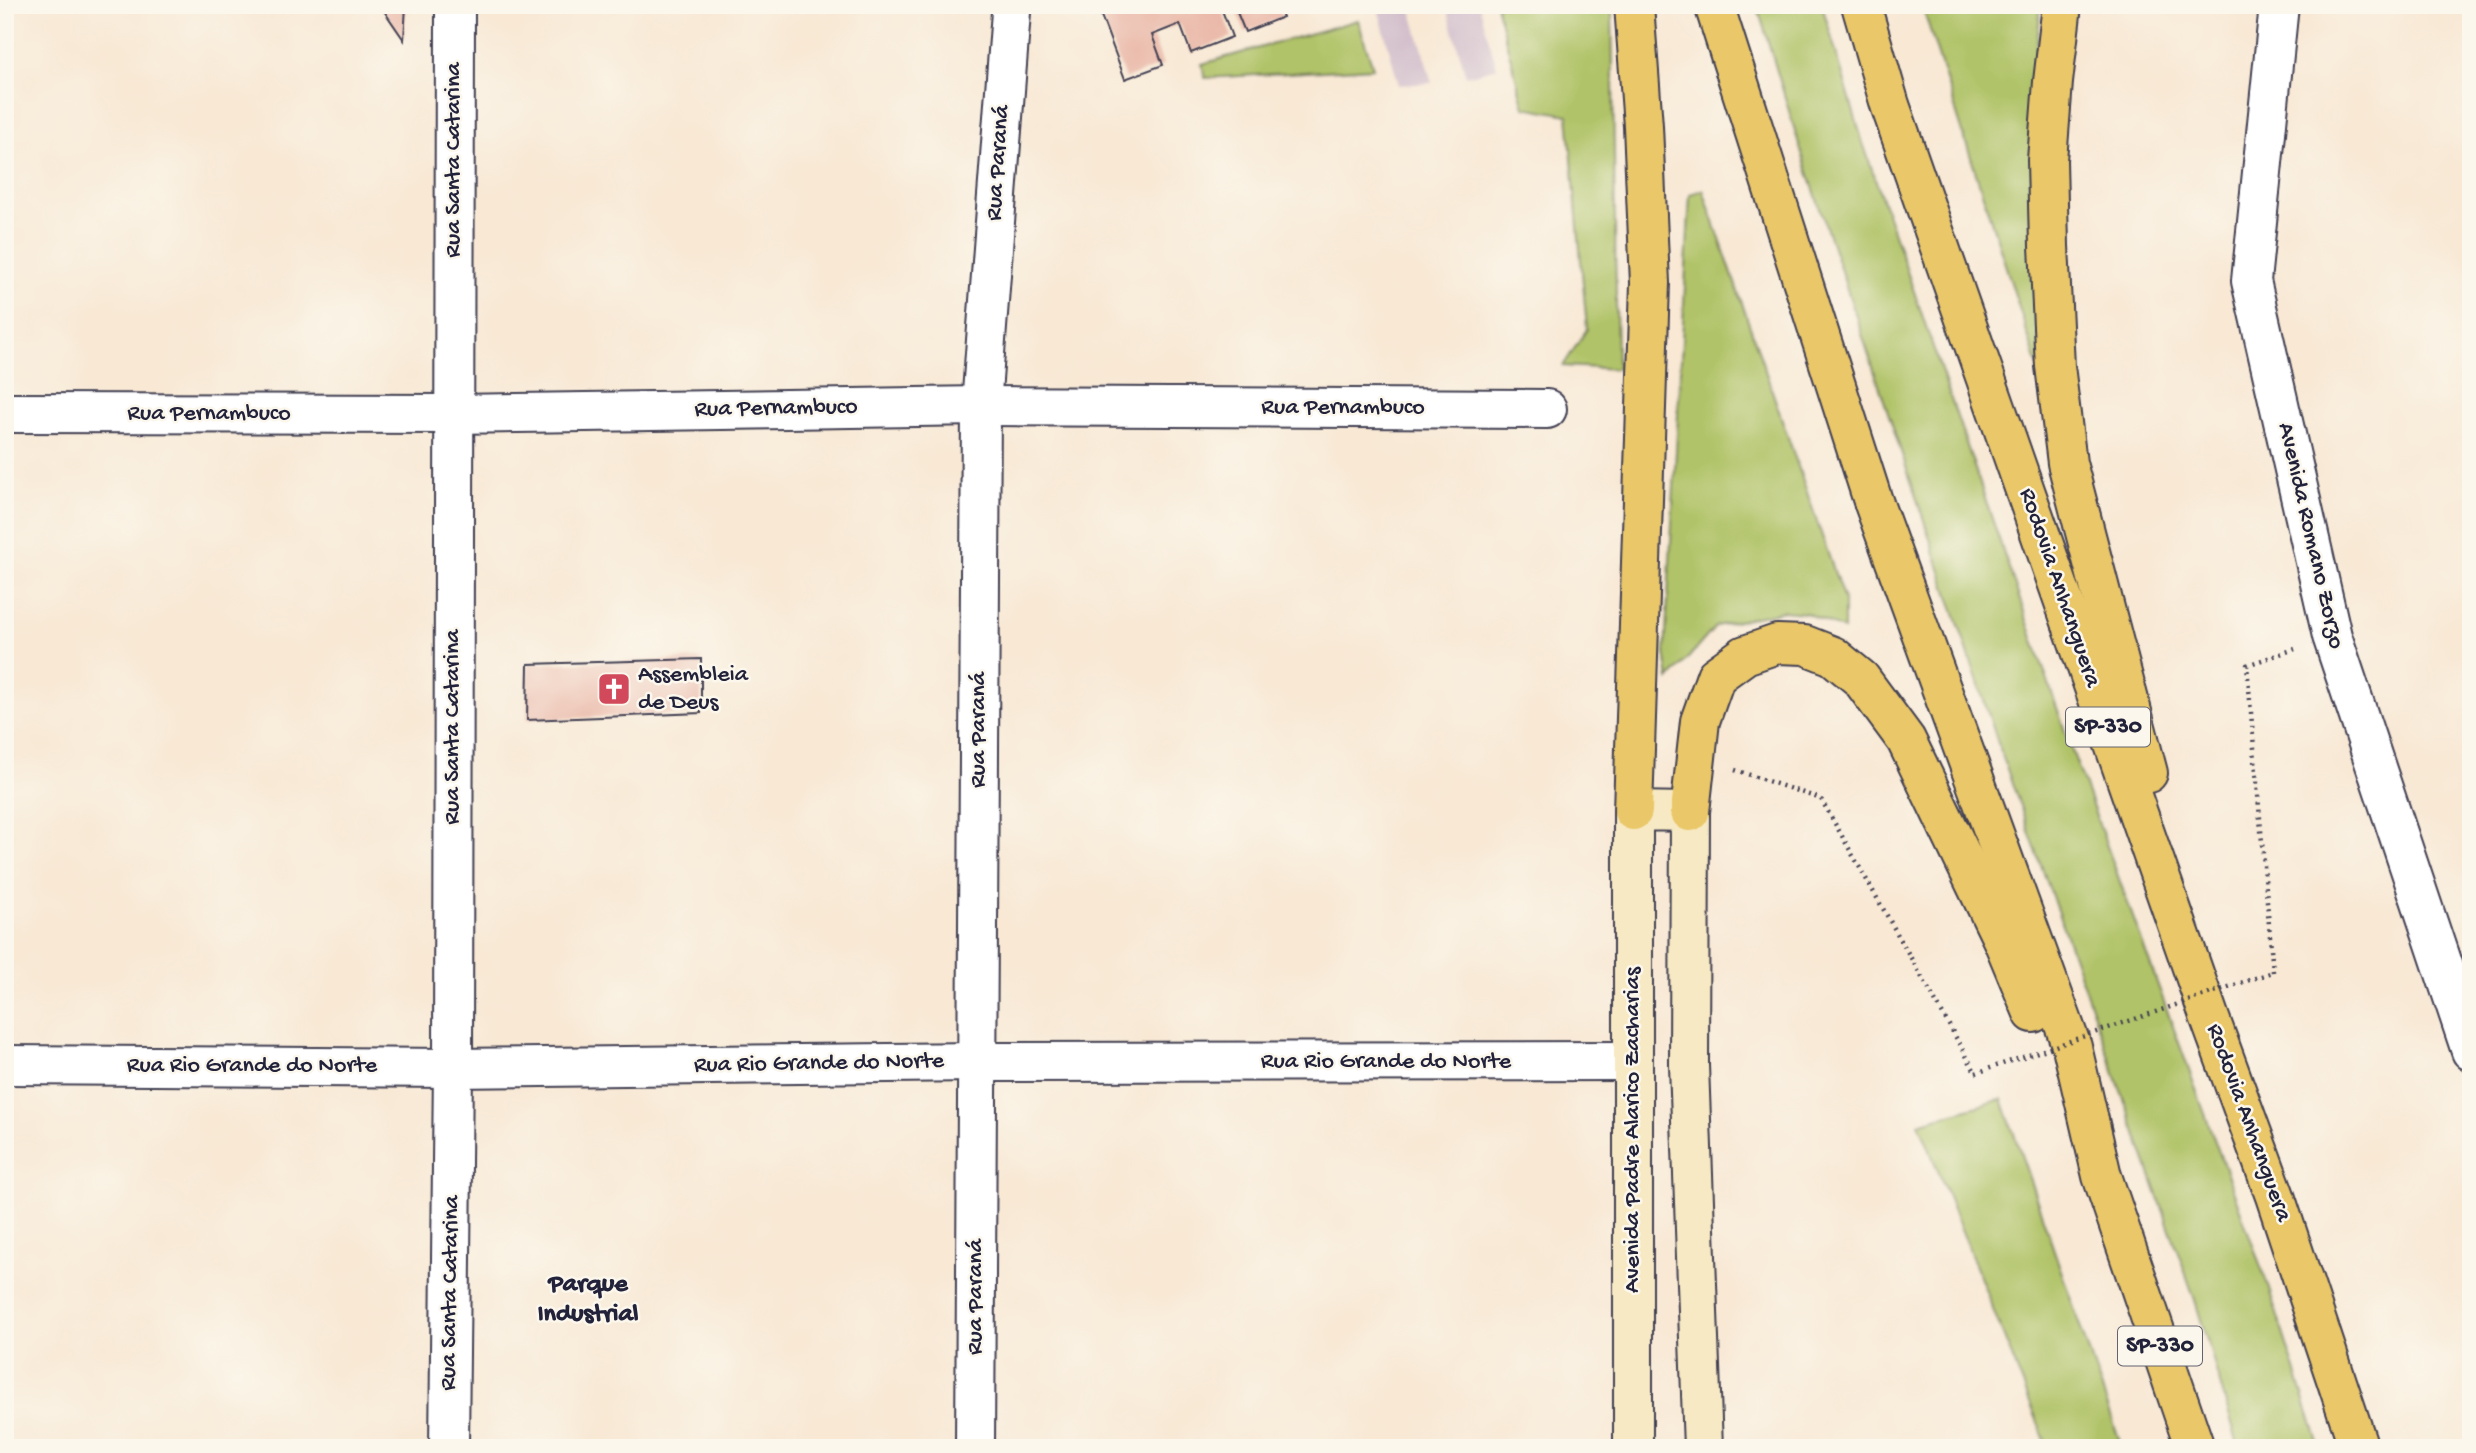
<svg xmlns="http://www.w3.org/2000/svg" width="2476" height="1453" font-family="'Gochi Hand',sans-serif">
	<rect width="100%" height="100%" fill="#fbf7ec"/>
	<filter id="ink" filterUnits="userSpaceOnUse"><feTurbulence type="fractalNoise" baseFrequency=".0143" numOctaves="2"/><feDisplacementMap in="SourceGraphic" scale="14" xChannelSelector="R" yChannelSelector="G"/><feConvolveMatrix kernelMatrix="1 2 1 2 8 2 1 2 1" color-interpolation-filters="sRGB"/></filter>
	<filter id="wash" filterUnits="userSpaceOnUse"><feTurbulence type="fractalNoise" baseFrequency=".00686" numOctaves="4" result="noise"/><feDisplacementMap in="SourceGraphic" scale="28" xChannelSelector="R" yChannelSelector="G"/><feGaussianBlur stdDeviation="1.57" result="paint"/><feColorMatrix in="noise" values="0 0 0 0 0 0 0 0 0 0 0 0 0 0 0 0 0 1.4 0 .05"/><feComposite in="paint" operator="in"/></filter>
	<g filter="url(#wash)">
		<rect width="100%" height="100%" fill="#f8e8d4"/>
		<g fill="#d1bdcb">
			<path d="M1377 5H1410L1432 83 1399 85Z"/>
			<path d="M1446 5H1479L1497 68 1466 76Z"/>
		</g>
		<g fill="#b0c367" stroke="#697251" stroke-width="2">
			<path d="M1496 5H1612L1617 369 1563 366 1587 329 1568 115 1524 107Z"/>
			<path d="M1757 5H1822L1863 143 2067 737 2268 1286 2320 1448H2239L2195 1300 2002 755 1802 154Z"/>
			<path d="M1922 5H2041L2031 101 2040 373Z"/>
			<path d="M1358 20 1373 68 1205 78 1202 64Z"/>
			<path d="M1703 190 1844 600V630L1806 613 1783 611 1716 626 1669 680 1665 652 1690 194Z"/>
			<path d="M2002 1099 2122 1448H2048L1919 1123Z"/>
		</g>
		<g id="blocks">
			<g fill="#e9b5a5">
				<path d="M380 5H406L404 40Z"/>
				<path d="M1097 5H1220L1232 37 1191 53 1180 24 1152 35 1163 65 1125 79Z"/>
				<path d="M1234 5H1278L1283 17 1245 32Z"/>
				<path d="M701 659V713L527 720 528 664Z"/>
			</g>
		</g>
	</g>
	<g filter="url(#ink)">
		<use href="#blocks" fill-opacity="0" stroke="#424052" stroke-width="2"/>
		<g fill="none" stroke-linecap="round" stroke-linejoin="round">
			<defs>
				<g id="street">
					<path d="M2279 5 2251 281 2332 636 2471 1051"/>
					<path d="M5 413 454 414 981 406 1547 409"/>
					<path d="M5 1065 453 1068 977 1062 1633 1061"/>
					<path d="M449 1448 453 1068 455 5"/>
					<path d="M975 1448 981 406 1011 12"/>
				</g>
				<path id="secondary" d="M1633 1448V811L1690 812 1689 1065 1703 1448"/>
				<g id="highway">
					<path d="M1714 5 1873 501 2072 1047 2102 1176 2195 1448"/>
					<path d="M1861 5 1890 105 2209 1016 2275 1196 2359 1448"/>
					<path d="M2062 5 2053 82 2047 160 2049 246 2055 366 2067 463 2148 773"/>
					<path d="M1633 811 1650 283 1643 126 1634 5"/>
					<path d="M1690 812 1700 721 1716 676 1745 655 1777 644 1805 645 1833 656 1861 679 1906 740 2003 941 2033 1013"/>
				</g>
			</defs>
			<use href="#street" stroke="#424052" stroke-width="42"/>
			<use href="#secondary" stroke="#424052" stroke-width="42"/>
			<use href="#highway" stroke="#424052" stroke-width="42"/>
			<g stroke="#424052" stroke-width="4.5" stroke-dasharray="2 5" stroke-linecap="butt">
				<path d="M1735 770 1821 799 1976 1073"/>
				<path d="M2273 972 2247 665 2295 649"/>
			</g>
			<use href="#street" stroke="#fff" stroke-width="38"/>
			<use href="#secondary" stroke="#f7e9c3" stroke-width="38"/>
			<use href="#highway" stroke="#eac769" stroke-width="38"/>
			<path stroke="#424052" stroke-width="4.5" stroke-dasharray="2 5" stroke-linecap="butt" d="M1976 1073 2273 972"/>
		</g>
	</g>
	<defs>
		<symbol id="church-square" viewBox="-11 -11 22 22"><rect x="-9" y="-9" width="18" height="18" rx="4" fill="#d1495b" stroke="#fbf7ec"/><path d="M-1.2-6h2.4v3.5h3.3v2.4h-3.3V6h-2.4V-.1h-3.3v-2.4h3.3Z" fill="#fff"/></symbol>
	</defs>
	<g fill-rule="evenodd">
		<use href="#church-square" x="595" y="670" width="38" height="38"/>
	</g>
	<g text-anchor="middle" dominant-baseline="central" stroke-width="5" stroke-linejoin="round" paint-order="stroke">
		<g fill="#fbf7ec" stroke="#636270" stroke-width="2">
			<rect x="2066" y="707.5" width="84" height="39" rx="5"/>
			<rect x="2118" y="1326.5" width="84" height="39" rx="5"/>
		</g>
		<g font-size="23" font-weight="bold" fill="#22223b">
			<text x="2108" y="727">SP-330</text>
			<text x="2160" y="1346">SP-330</text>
		</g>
		<g font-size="24" fill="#22223b" stroke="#fbf7ec">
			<text transform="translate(454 160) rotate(-90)">Rua Santa Catarina</text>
			<text transform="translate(999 163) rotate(-86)">Rua Paraná</text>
			<text x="1343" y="408">Rua Pernambuco</text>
			<text transform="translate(776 409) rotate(-1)">Rua Pernambuco</text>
			<text x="209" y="414">Rua Pernambuco</text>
			<text transform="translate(2310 536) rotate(77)">Avenida Romano Zorzo</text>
			<text transform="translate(2059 588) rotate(71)">Rodovia Anhanguera</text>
			<text transform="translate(453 727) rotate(-90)">Rua Santa Catarina</text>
			<text transform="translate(979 730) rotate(-90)">Rua Paraná</text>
			<text x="1386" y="1062">Rua Rio Grande do Norte</text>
			<text transform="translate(819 1064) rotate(-1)">Rua Rio Grande do Norte</text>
			<text x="252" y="1066">Rua Rio Grande do Norte</text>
			<text transform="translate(2248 1123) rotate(70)">Rodovia Anhanguera</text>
			<text transform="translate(1633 1130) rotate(-90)">Avenida Padre Alarico Zacharias</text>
			<text transform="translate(451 1293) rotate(-89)">Rua Santa Catarina</text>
			<text transform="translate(976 1297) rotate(-90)">Rua Paraná</text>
		</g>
		<g font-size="24" fill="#22223b" stroke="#fbf7ec" text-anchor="start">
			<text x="638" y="675">Assembleia<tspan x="638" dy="28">de Deus</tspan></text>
		</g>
		<g font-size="26" font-weight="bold" fill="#22223b" stroke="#fbf7ec">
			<text x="588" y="1285">Parque<tspan x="588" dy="30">Industrial</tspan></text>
		</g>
	</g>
	<rect width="2476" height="1453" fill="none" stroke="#fbf7ec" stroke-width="28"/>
</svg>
